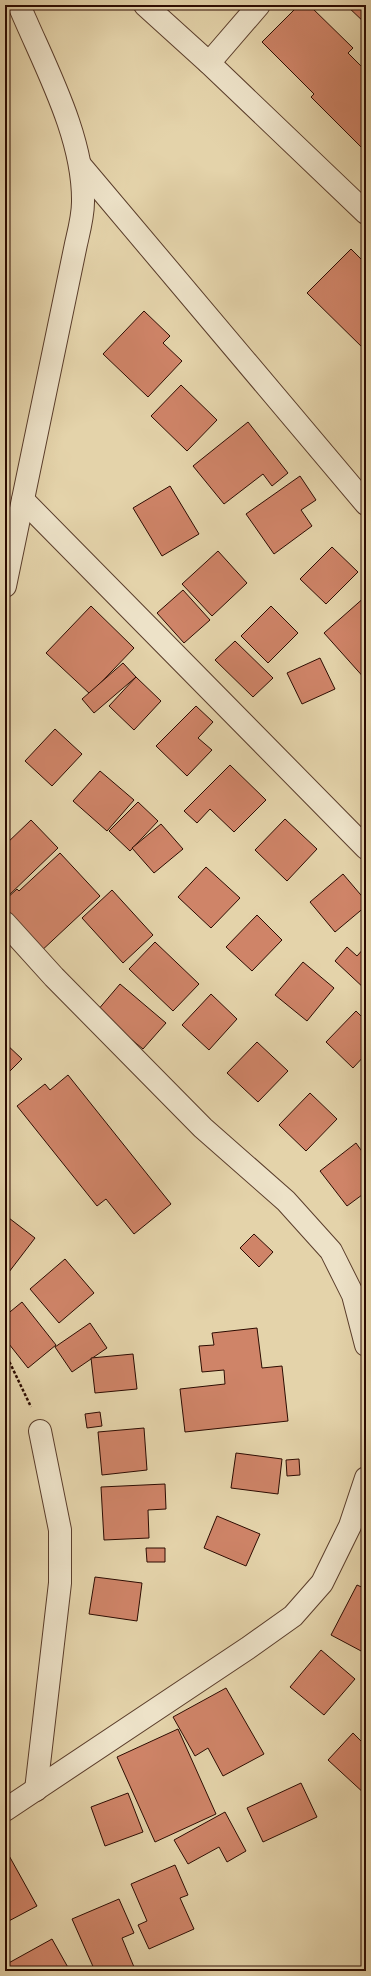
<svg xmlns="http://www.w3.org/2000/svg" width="371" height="1976" font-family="'Libre Bodoni',serif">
	<rect width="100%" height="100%" fill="#e4d3aa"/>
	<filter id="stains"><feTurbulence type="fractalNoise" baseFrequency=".005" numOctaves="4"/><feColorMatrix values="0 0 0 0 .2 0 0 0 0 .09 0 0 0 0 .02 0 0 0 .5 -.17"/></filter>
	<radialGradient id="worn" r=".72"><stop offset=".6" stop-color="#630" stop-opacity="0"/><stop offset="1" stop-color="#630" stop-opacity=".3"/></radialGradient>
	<g fill="#cf8468" stroke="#2c0b01">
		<path d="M299 5H309L353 48 348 53 366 71V152L311 97 314 94 262 42Z"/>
		<path d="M346 5H366V24Z"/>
		<path d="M351 249 366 264V351L307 293Z"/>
		<path d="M144 311 170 336 163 343 182 361 148 397 103 354Z"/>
		<path d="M181 385 217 420 187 451 151 416Z"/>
		<path d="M248 422 288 473 272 486 263 474 224 504 193 466Z"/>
		<path d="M300 476 316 500 301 510 312 526 274 554 246 514Z"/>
		<path d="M170 486 199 534 162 556 133 508Z"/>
		<path d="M332 547 358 572 326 604 300 579Z"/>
		<path d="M218 551 247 583 212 616 182 584Z"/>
		<path d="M183 590 210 620 184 643 157 613Z"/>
		<path d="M366 596V680L324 633Z"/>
		<path d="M91 606 134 648 90 694 46 653Z"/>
		<path d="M271 606 298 633 268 663 241 636Z"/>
		<path d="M235 641 273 678 253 697 215 660Z"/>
		<path d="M320 658 335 689 302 704 287 673Z"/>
		<path d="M123 663 136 677 94 713 82 699Z"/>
		<path d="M136 677 161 701 134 730 109 706Z"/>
		<path d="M196 706 213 722 198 738 212 750 187 776 156 746Z"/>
		<path d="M55 729 82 754 52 786 25 761Z"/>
		<path d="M230 765 266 800 234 832 210 809 197 823 184 811Z"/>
		<path d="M100 771 134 800 107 831 73 801Z"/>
		<path d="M138 802 158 821 130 851 109 831Z"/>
		<path d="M285 819 317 849 287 881 255 850Z"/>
		<path d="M31 820 58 848 7 897 5 895V845Z"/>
		<path d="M161 824 183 849 154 873 132 848Z"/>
		<path d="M60 853 100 896 38 954 5 919V900L17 889 19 891Z"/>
		<path d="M206 867 240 898 211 928 178 897Z"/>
		<path d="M343 874 366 901V906L335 932 310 902Z"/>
		<path d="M112 890 153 935 123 963 82 918Z"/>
		<path d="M257 915 282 940 252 971 226 947Z"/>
		<path d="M155 942 199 984 173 1011 129 969Z"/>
		<path d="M366 946V990L335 961 347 947 357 956Z"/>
		<path d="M303 962 334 988 307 1021 275 995Z"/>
		<path d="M120 984 166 1023 143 1049 97 1011Z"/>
		<path d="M211 994 237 1019 209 1050 182 1025Z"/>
		<path d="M356 1011 366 1021V1054L353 1068 326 1042Z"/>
		<path d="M257 1042 288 1071 258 1102 227 1073Z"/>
		<path d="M5 1043 22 1059 5 1076Z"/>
		<path d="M68 1075 171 1204 134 1234 106 1199 97 1206 17 1106 45 1084 50 1090Z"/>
		<path d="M310 1093 337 1119 306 1151 279 1125Z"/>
		<path d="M356 1143 366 1157V1192L347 1206 320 1171Z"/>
		<path d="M5 1215 35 1238 9 1272 5 1269Z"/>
		<path d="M254 1234 273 1252 259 1267 240 1248Z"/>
		<path d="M65 1259 94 1293 59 1323 30 1289Z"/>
		<path d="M22 1302 56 1345 28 1368 5 1339V1316Z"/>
		<path d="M90 1323 107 1348 72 1372 55 1347Z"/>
		<path d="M257 1328 262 1368 282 1366 288 1421 185 1432 180 1389 225 1384 224 1370 202 1372 199 1346 214 1345 212 1333Z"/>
		<path d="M133 1354 137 1389 95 1393 91 1358Z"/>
		<path d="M100 1412 102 1426 87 1428 85 1414Z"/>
		<path d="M144 1428 147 1470 102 1475 98 1432Z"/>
		<path d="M236 1453 282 1459 278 1494 231 1488Z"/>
		<path d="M299 1459 300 1475 287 1476 286 1460Z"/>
		<path d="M165 1484 166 1509 148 1510 149 1538 104 1540 101 1487Z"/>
		<path d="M217 1516 260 1534 246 1566 204 1548Z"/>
		<path d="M146 1548H165V1562H147Z"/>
		<path d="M95 1577 142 1583 137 1621 89 1614Z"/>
		<path d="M357 1585 366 1589V1647L363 1652 331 1635Z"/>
		<path d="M321 1650 355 1679 324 1715 290 1687Z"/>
		<path d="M226 1688 264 1754 223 1776 208 1748 195 1756 173 1717Z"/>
		<path d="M178 1729 216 1814 155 1842 117 1757Z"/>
		<path d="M353 1733 366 1746V1795L328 1760Z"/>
		<path d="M301 1783 317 1817 263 1842 247 1808Z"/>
		<path d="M128 1793 143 1832 105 1846 91 1807Z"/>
		<path d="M225 1812 246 1851 227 1862 219 1847 188 1864 174 1840Z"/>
		<path d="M7 1852 37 1906 5 1923V1853Z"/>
		<path d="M175 1865 188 1895 180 1898 194 1929 149 1949 138 1925 147 1921 131 1884Z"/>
		<path d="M119 1899 134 1933 122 1938 134 1967 124 1971H95L72 1919Z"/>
		<path d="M52 1939 70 1971H5V1965Z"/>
	</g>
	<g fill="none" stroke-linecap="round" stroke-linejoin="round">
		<defs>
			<g id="minor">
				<path d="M145 5 209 63 366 213"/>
				<path d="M209 63 259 5"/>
				<path d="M81 166 366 504"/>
				<path d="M23 500 366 848"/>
				<path d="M5 586 76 244C79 231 83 216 83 202 84 136 44 65 19 5"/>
				<path d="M5 923 54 977 203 1128 286 1201 331 1251 353 1295 366 1345"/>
				<path d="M36 1790 60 1583V1530L40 1431"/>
				<path d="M5 1810 248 1648 293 1616 322 1583 350 1526 366 1478"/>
			</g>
		</defs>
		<use href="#minor" stroke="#5a3d2b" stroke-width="24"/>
		<path stroke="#2c0b01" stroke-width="2.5" stroke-dasharray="3 2" stroke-linecap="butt" d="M5 1359 10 1363 31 1407"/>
		<use href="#minor" stroke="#ede2c8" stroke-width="22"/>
	</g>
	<rect width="371" height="1976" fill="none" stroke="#e4d3aa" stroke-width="20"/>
	<rect x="6" y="6" width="359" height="1964" fill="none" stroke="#2c0b01" stroke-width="2"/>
	<rect x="10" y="10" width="351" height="1956" fill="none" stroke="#2c0b01"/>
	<rect width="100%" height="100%" filter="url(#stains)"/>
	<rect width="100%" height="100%" fill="url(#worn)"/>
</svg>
